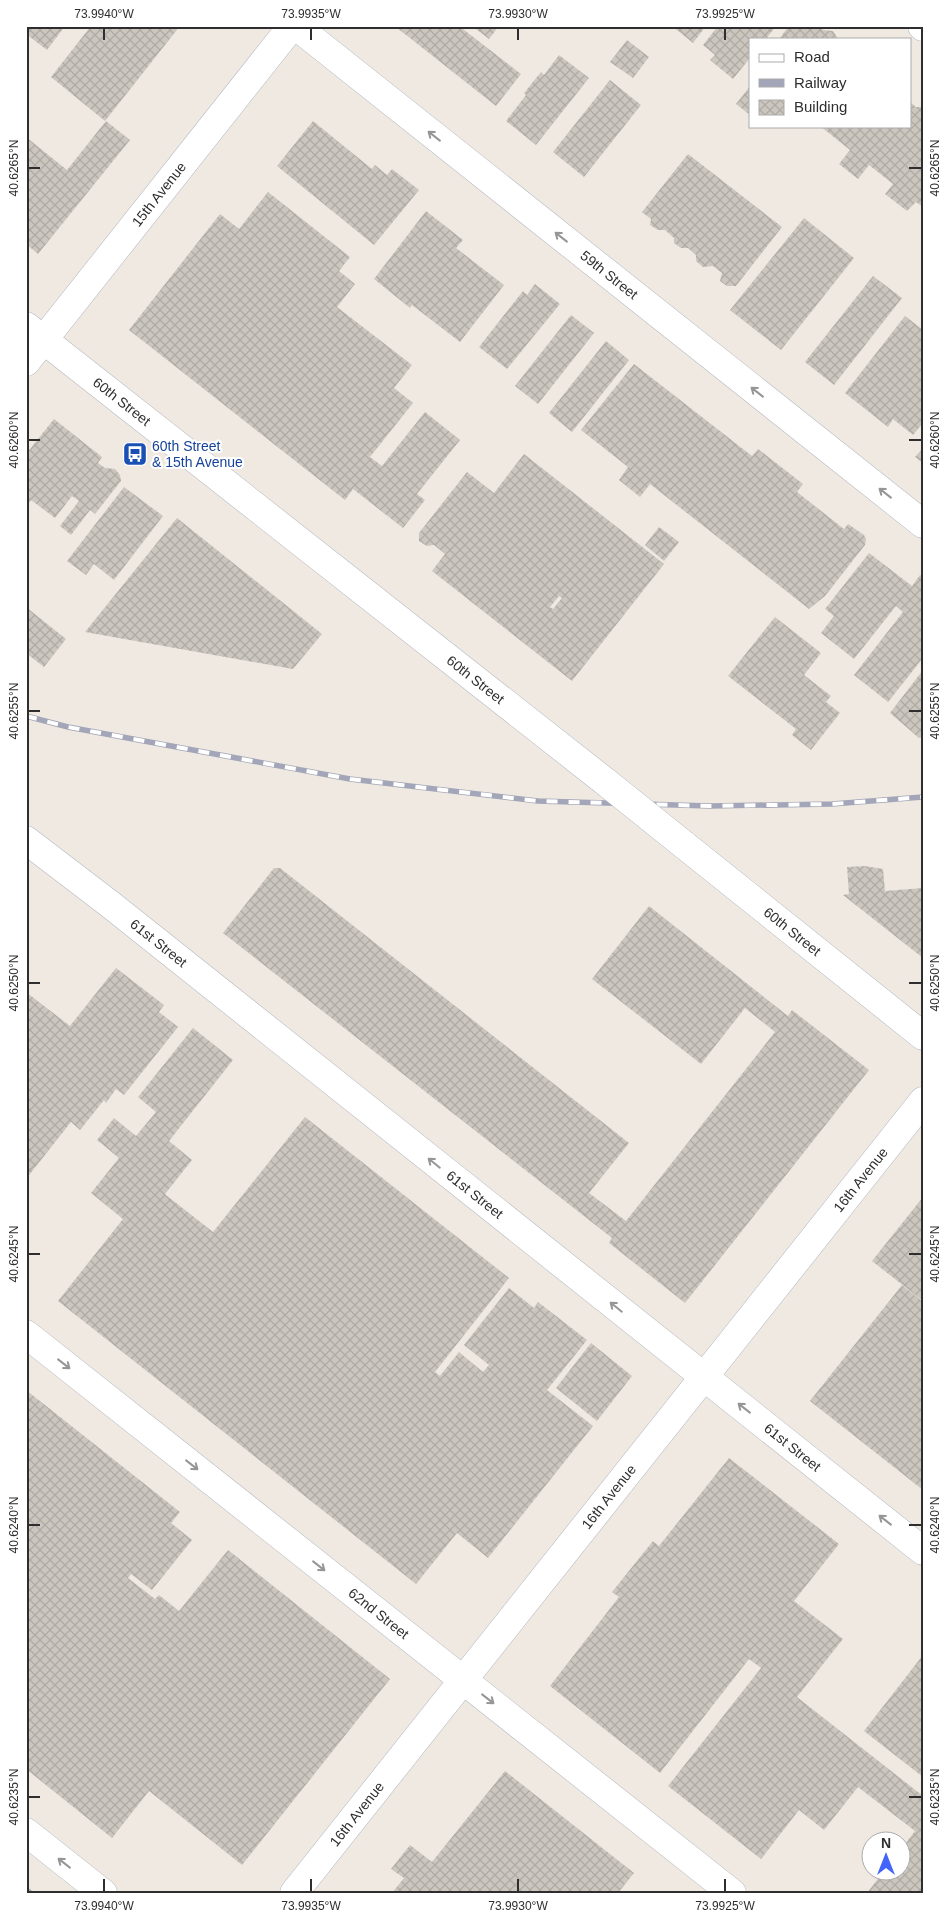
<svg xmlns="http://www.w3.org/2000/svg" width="949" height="1919" font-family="Arial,sans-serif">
	<defs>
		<pattern id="building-cross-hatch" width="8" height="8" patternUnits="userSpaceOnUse" patternTransform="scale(1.25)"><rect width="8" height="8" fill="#cbc7bf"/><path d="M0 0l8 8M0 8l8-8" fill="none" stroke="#afaba4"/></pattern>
	</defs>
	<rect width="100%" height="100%" fill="#efe9e1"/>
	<g fill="url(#building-cross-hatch)" fill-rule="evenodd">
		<path d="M28 26H65L47 50 26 34Z"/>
		<path d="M91 26H180L105 121 51 77Z"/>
		<path d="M397 26H459L521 74 496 106 396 27Z"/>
		<path d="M472 26H499L489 39Z"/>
		<path d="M672 26H706L693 43Z"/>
		<path d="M718 26H776L766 39H750V58L733 79 710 60 715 55 703 45Z"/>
		<path d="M789 26H819L823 30 833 31 838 39H779Z"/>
		<path d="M627 40 649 57 633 78 610 62Z"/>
		<path d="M559 55 589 78 536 145 506 121 526 95 524 93 541 72 544 75Z"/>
		<path d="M610 80 641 105 584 177 553 152Z"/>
		<path d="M750 86V115L736 104Z"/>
		<path d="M910 102 916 107H923V207L916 202 907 211 885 194 893 184 869 165 858 179 839 164 850 150 820 126H910Z"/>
		<path d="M106 121 130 140 38 254 26 244V137L67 170Z"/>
		<path d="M313 121 372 169 375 165 387 175 392 169 419 190 374 245 277 166Z"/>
		<path d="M688 154 782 227 736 286H727L720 281 722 273 713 266 703 267 696 261V255L688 248H681L674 243V238L665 230H658L650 225 651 219 642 212Z"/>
		<path d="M268 192 350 257 339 271 355 284 337 307 412 365 394 388 413 403 370 457 382 466 425 412 460 440 417 494 425 500 403 528 353 489 345 500 129 330 220 214 239 229Z"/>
		<path d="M426 211 463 240 456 248 504 285 460 342 412 305 410 308 374 279Z"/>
		<path d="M804 218 854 258 781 350 730 310Z"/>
		<path d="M873 276 902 298 834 385 805 362Z"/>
		<path d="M535 284 560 304 507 369 479 347 523 291 527 295Z"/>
		<path d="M571 315 594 333 538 404 515 386Z"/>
		<path d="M905 316 923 330V423L913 435 893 419 888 427 845 393Z"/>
		<path d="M606 341 629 360 572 432 549 413Z"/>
		<path d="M634 364 752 456 758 449 780 466 803 484 797 492 844 529 848 524 864 535 866 539 865 545 825 596 809 609 650 484 640 497 619 480 628 467 581 430Z"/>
		<path d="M54 419 102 457 98 463 105 468 115 469 120 475 121 481 95 514 90 510 71 535 60 526 79 501 72 496 55 518 31 500 26 507V454Z"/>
		<path d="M923 448V463L915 457Z"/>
		<path d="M524 454 664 564 572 681 432 571 445 554 434 545 427 546 419 541V533L467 472 494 493ZM559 596 562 598 553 609 550 607Z"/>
		<path d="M124 487 163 516 114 580 94 564 86 575 67 561Z"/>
		<path d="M177 518 322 634 293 669 85 632Z"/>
		<path d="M659 527 679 542 664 561 645 545Z"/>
		<path d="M869 553 912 586 920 575 923 577V658L888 702 854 675 903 612 896 606 854 659 821 633 834 616 825 609Z"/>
		<path d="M26 607 66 639 44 667 26 653Z"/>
		<path d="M775 617 821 653 804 675 831 696 826 702 840 713 811 750 792 735 796 729 728 676Z"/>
		<path d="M923 670V737L919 738 890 713Z"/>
		<path d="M865 866 883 869 885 891 923 888V958L843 895 849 894 847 867Z"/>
		<path d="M274 868H280L629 1143 589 1193 626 1221 775 1032 745 1008 701 1064 592 979 649 906 788 1016 792 1010 869 1070 685 1303 609 1243 612 1238 223 933Z"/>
		<path d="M116 968 164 1005 159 1012 178 1027 124 1095 116 1089 106 1103 104 1100 80 1130 71 1122 26 1179V992L70 1026Z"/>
		<path d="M193 1028 233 1060 169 1141 192 1160 165 1194 166 1195 213 1232 305 1117 509 1278 435 1372 440 1376 459 1352 483 1372 489 1365 464 1345 509 1288 534 1308 538 1302 587 1340 547 1390 593 1426 488 1558 457 1533 416 1584 58 1301 123 1219 91 1193 119 1158 97 1140 114 1118 136 1136 156 1112 138 1097Z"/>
		<path d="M923 1197V1301L872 1261Z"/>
		<path d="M902 1285 923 1302V1490L810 1401Z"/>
		<path d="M591 1343 632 1376 597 1421 556 1388Z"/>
		<path d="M26 1390 180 1512 171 1523 192 1540 152 1590 131 1574 128 1578 155 1599 159 1595 179 1611 228 1550 390 1679 242 1865 149 1791 112 1838 26 1769Z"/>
		<path d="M729 1458 839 1544 794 1601 843 1639 797 1697 923 1796V1893H867L883 1872H902V1848L915 1831 858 1787 824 1830 799 1810 761 1859 668 1786 761 1668 749 1659 660 1773 550 1686 619 1597 612 1592 653 1541 659 1546Z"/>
		<path d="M923 1655V1777L864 1731Z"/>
		<path d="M505 1771 634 1873 618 1893H392L404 1878 391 1869 410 1845 432 1862Z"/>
		<path d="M26 1886 35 1893H26Z"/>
	</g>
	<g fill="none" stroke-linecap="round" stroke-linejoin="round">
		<defs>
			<g id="minor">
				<path id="s1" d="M296 26 923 524"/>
				<path d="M922 26 923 27"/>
				<path id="s2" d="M26 326 607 783"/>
				<path id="s3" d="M26 362 292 26"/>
				<path id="s4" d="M26 840 111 905 923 1551"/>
				<path id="s5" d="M683 844 923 1036"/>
				<path id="s6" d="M26 1334 732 1893"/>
				<path d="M26 1832 103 1893"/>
				<path id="s7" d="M294 1893 923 1101"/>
			</g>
		</defs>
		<use href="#minor" stroke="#b4b7c1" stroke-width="29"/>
		<use href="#minor" stroke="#fff" stroke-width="28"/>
		<defs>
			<path id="rail" d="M26 716 68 727 350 779 538 801 710 806 832 804 923 797"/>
		</defs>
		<use href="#rail" stroke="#a3a6b8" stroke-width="5.5"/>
		<use href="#rail" stroke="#fff" stroke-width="4" stroke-dasharray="11" stroke-linecap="butt"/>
		<defs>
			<path id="minor-bridge" d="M607 783 683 844"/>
		</defs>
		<use href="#minor-bridge" stroke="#b4b7c1" stroke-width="29" stroke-linecap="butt"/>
		<use href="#minor-bridge" stroke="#fff" stroke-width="28"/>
	</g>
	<defs><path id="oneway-shaft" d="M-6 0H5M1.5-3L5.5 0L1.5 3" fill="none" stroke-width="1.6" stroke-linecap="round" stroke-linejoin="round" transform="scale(1.25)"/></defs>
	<g stroke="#969696">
		<use href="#oneway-shaft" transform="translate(434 136) rotate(-142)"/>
		<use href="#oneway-shaft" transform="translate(561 237) rotate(-142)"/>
		<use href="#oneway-shaft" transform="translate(757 392) rotate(-142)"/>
		<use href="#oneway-shaft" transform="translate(885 493) rotate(-142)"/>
		<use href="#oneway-shaft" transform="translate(434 1163) rotate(-141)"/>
		<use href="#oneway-shaft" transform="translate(616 1307) rotate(-141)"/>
		<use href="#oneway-shaft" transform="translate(64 1364) rotate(38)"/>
		<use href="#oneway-shaft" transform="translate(744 1408) rotate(-142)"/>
		<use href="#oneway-shaft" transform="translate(192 1465) rotate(38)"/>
		<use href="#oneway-shaft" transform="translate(885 1520) rotate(-142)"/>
		<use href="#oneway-shaft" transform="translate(319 1566) rotate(38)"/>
		<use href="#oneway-shaft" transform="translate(488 1699) rotate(38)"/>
		<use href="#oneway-shaft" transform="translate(64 1863) rotate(-142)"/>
	</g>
	<path fill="none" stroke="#2e2e2e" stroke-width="2" d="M104 28V40M311 28V40M518 28V40M725 28V40M28 168H40M909 168H922M28 440H40M909 440H922M28 711H40M909 711H922M28 983H40M909 983H922M28 1254H40M909 1254H922M28 1525H40M909 1525H922M28 1797H40M909 1797H922M104 1879V1892M311 1879V1892M518 1879V1892M725 1879V1892"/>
	<defs>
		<symbol id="bus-square" viewBox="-11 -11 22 22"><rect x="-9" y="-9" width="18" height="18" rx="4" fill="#1a4fb4" stroke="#fff"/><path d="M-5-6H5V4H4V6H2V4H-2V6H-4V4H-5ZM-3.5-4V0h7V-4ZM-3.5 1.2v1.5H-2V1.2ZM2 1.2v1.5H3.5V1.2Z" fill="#fff"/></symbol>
	</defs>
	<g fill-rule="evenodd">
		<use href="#bus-square" x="121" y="440" width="28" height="28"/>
	</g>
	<g text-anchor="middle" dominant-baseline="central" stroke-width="4" stroke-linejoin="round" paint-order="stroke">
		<g font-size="14" fill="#2e2e2e" stroke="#fff">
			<text stroke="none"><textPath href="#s3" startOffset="214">15th Avenue</textPath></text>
			<text stroke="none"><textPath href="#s1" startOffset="400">59th Street</textPath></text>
			<text stroke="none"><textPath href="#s2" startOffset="122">60th Street</textPath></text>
			<text stroke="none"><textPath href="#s2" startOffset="572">60th Street</textPath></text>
			<text stroke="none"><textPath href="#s5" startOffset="140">60th Street</textPath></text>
			<text stroke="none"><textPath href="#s4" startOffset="168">61st Street</textPath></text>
			<text stroke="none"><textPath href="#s7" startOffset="911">16th Avenue</textPath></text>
			<text stroke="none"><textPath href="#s4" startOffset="572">61st Street</textPath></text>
			<text stroke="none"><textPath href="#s4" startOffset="978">61st Street</textPath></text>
			<text stroke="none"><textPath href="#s7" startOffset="506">16th Avenue</textPath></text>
			<text stroke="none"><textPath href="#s6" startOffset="450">62nd Street</textPath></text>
			<text stroke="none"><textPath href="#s7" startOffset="101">16th Avenue</textPath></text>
		</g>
		<g font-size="14" fill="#164399" stroke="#fff" text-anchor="start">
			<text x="152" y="446">60th Street<tspan x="152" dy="16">&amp; 15th Avenue</tspan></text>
		</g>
	</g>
	<rect width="949" height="1919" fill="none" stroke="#ffffff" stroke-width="55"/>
	<rect x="749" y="38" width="162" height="90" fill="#ffffff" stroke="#ababab"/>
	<rect x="759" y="54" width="25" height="8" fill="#ffffff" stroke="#ababab"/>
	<text x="794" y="62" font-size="15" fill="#2e2e2e">Road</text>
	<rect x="759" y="79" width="25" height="8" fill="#a3a6b8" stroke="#ababab"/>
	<text x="794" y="88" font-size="15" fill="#2e2e2e">Railway</text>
	<rect x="759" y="100" width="25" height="15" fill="url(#building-cross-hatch)" stroke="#ababab"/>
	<text x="794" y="112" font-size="15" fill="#2e2e2e">Building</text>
	<g transform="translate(886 1856)"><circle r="24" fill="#ffffff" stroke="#ababab"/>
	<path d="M0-4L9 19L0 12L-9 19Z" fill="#4264fb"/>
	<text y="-8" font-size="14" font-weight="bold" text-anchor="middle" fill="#2e2e2e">N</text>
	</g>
	<rect x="28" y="28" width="894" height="1864" fill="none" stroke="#2e2e2e" stroke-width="2"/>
	<g font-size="12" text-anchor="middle" fill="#2e2e2e">
		<text x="104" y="18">73.9940°W</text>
		<text x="311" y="18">73.9935°W</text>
		<text x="518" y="18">73.9930°W</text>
		<text x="725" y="18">73.9925°W</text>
		<text transform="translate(14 168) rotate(-90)" y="4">40.6265°N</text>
		<text transform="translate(935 168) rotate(-90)" y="4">40.6265°N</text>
		<text transform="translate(14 440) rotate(-90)" y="4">40.6260°N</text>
		<text transform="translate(935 440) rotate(-90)" y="4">40.6260°N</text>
		<text transform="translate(14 711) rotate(-90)" y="4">40.6255°N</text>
		<text transform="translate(935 711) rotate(-90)" y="4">40.6255°N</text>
		<text transform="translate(14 983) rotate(-90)" y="4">40.6250°N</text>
		<text transform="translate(935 983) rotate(-90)" y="4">40.6250°N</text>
		<text transform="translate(14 1254) rotate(-90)" y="4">40.6245°N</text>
		<text transform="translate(935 1254) rotate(-90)" y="4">40.6245°N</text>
		<text transform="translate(14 1525) rotate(-90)" y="4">40.6240°N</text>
		<text transform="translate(935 1525) rotate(-90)" y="4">40.6240°N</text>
		<text transform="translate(14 1797) rotate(-90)" y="4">40.6235°N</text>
		<text transform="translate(935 1797) rotate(-90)" y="4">40.6235°N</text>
		<text x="104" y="1910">73.9940°W</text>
		<text x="311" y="1910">73.9935°W</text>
		<text x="518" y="1910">73.9930°W</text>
		<text x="725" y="1910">73.9925°W</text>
	</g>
</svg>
